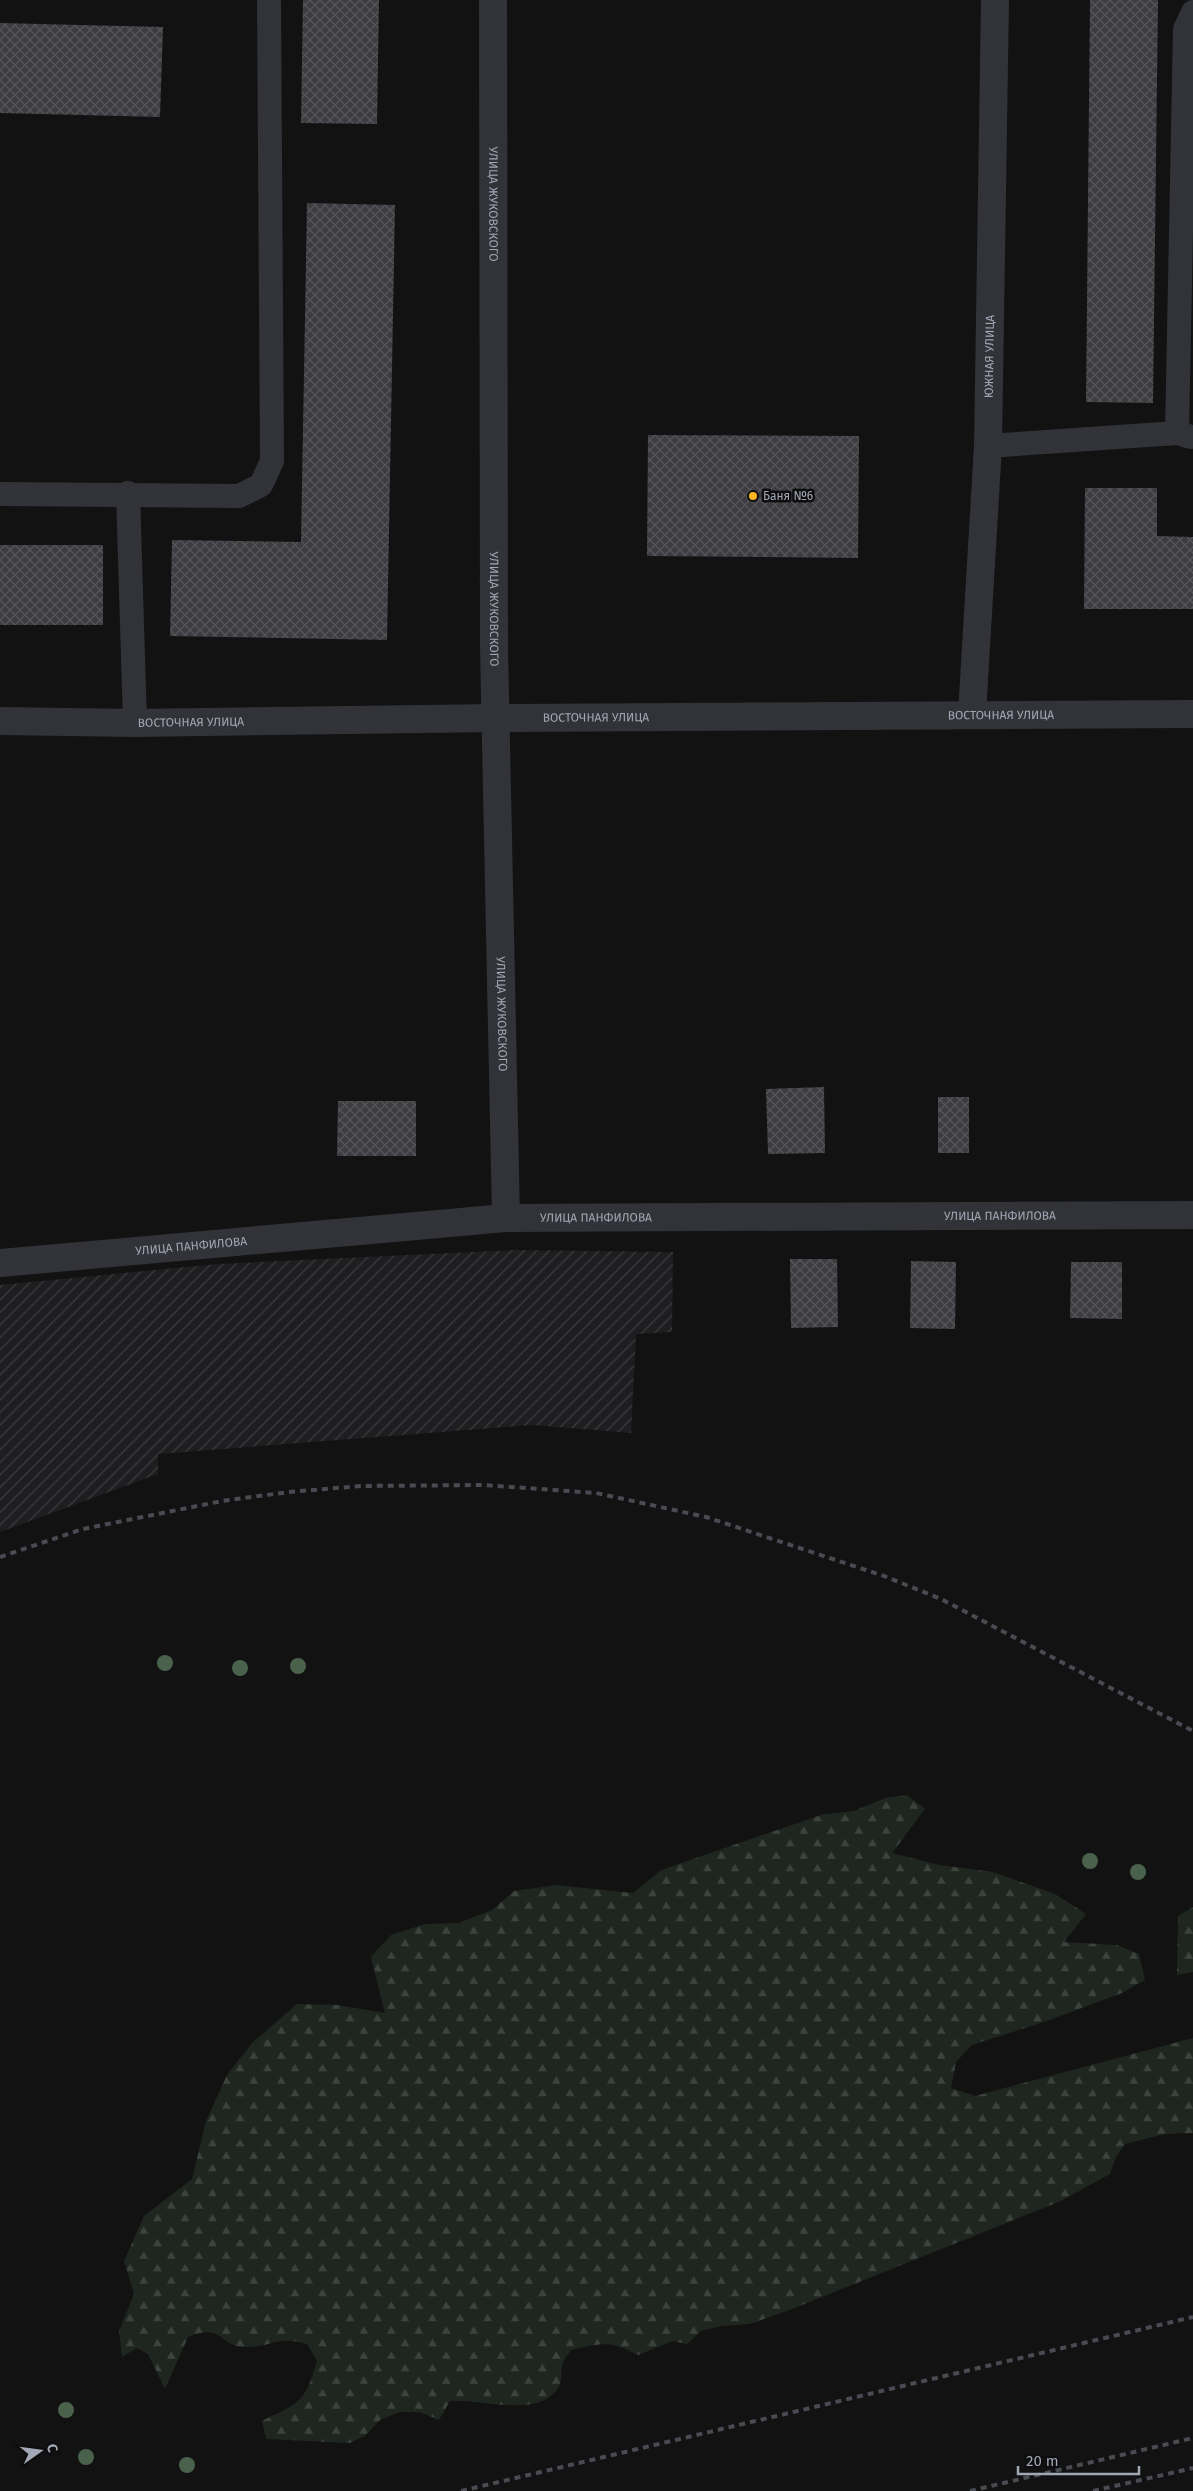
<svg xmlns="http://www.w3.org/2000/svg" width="1193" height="2491" font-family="'Fira Sans',sans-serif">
	<defs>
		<pattern id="industrial-furrows" width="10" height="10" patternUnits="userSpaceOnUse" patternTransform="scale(1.25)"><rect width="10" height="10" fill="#1e1e20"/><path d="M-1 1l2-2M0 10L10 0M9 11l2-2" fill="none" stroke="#3c3c3e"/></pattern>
		<pattern id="forest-firs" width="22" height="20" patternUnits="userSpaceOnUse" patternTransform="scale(1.25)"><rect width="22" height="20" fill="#1e261f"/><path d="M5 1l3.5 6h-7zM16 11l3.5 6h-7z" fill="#3c433d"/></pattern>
		<pattern id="building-cross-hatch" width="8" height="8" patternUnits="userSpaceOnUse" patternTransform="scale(1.25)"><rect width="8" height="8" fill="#3c3c41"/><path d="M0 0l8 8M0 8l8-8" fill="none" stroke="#55555a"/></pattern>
	</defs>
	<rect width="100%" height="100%" fill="#121213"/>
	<path fill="url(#industrial-furrows)" d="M516 1250 673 1252 672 1332 636 1334 631 1433 532 1425 158 1454V1474L0 1532V1285L217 1264Z"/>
	<g fill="url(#forest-firs)">
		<path d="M907 1795 925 1809 892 1853 939 1865 993 1872 1055 1894 1086 1914 1064 1942 1117 1945 1139 1954 1145 1980 1122 1993 1047 2021 972 2045 956 2062 951 2088 975 2096 1193 2038V2133L1165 2134 1125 2144 1116 2157 1110 2174 1061 2201 792 2309 750 2324 721 2326 701 2331 687 2344 673 2341 638 2355C610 2340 602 2343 571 2350 569 2354 564 2359 563 2363 559 2374 565 2381 555 2392 534 2417 479 2399 450 2401L439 2420 420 2412H400L380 2420 365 2436 350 2443 266 2439 262 2421C299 2403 305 2403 317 2361L307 2344C278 2335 271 2347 246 2347 218 2347 224 2322 188 2337L165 2389 148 2354 137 2348 122 2357 119 2331 134 2294 124 2261 144 2216 192 2179 206 2121 227 2075 252 2043 297 2004 337 2005 385 2013 371 1957 391 1935 425 1924 459 1923 492 1910 514 1891 556 1885 633 1893 661 1870 824 1814 854 1811 885 1798Z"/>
		<path d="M1193 1907V1972L1177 1975 1178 1916Z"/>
	</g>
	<g fill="url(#building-cross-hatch)">
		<path d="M303 0H379L377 124 301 123Z"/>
		<path d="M1090 0H1158L1153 403 1086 402Z"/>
		<path d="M0 23 163 27 160 117 0 113Z"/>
		<path d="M307 203 395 205 387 640 170 636 172 540 301 542Z"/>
		<path d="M648 435 859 436 858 558 647 556Z"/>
		<path d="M1085 488H1157V536L1193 537V609H1084Z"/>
		<rect x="0" y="545" width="103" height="80"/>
		<path d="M824 1087 825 1153 768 1154 766 1089Z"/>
		<rect x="938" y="1097" width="31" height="56"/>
		<path d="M338 1101H416V1156H337Z"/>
		<path d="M790 1259H837L838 1327 791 1328Z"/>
		<path d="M911 1261 956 1262 955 1329 910 1328Z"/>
		<path d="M1071 1262H1122V1319L1070 1318Z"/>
	</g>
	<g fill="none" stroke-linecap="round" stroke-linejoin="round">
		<g stroke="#323338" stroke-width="24">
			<path d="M1177 433 1185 29 1193 12"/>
			<path d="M988 446 1177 433 1191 437"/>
			<path d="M128 493 135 723"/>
			<path d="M0 494 239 496 261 485 272 461 269 0"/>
		</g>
		<g stroke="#323338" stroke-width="28">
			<path id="s1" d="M493 0 494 648 506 1218"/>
			<path id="s2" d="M972 714 988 446 995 0"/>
			<path id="s3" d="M0 721 135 723 496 718 1193 714"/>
			<path id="s4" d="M0 1263 506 1218 1193 1215"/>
		</g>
		<g stroke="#494b52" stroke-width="4" stroke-dasharray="6 5" stroke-linecap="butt">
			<path d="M0 1557 83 1529 222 1501 289 1492 361 1486 484 1485 596 1493 706 1517 884 1576 941 1599 1193 1731"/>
			<path d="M461 2491 1193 2317"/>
			<path d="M970 2491 1193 2438"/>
			<path d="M1093 2491 1193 2468"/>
		</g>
	</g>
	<g fill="#4a614c">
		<circle cx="165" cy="1663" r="8"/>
		<circle cx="298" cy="1666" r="8"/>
		<circle cx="240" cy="1668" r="8"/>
		<circle cx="1090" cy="1861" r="8"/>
		<circle cx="1138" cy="1872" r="8"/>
		<circle cx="66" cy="2410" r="8"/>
		<circle cx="86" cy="2457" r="8"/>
		<circle cx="187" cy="2465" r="8"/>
	</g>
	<circle fill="#fbb621" stroke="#0d0d0e" stroke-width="2" cx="753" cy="496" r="5"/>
	<g text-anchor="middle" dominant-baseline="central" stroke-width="5" stroke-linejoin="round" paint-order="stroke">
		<g font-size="12" fill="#a2a7b5" stroke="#0d0d0e">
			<text stroke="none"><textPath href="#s1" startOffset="204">УЛИЦА ЖУКОВСКОГО</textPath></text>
			<text stroke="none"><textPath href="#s2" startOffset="358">ЮЖНАЯ УЛИЦА</textPath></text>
			<text stroke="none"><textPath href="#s1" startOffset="609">УЛИЦА ЖУКОВСКОГО</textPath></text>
			<text stroke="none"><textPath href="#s3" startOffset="1001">ВОСТОЧНАЯ УЛИЦА</textPath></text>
			<text stroke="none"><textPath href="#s3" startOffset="596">ВОСТОЧНАЯ УЛИЦА</textPath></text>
			<text stroke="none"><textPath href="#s3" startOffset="191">ВОСТОЧНАЯ УЛИЦА</textPath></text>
			<text stroke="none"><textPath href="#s1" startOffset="1014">УЛИЦА ЖУКОВСКОГО</textPath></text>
			<text stroke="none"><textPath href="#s4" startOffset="1002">УЛИЦА ПАНФИЛОВА</textPath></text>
			<text stroke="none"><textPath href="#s4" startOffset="598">УЛИЦА ПАНФИЛОВА</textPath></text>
			<text stroke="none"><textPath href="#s4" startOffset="192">УЛИЦА ПАНФИЛОВА</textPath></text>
		</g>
		<g font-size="12" fill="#a2a7b5" stroke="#0d0d0e" text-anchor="start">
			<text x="763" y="496">Баня №6</text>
		</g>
	</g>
	<g transform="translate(40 2451) rotate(76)" stroke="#0d0d0e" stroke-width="4" paint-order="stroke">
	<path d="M0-4L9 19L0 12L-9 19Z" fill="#a2a7b5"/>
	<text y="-8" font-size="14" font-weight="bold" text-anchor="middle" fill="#a2a7b5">С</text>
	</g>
	<path d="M1018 2466v8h121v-8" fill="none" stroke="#a2a7b5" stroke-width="2.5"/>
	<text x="1026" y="2466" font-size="15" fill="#a2a7b5" stroke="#0d0d0e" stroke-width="4" paint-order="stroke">20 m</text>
</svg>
